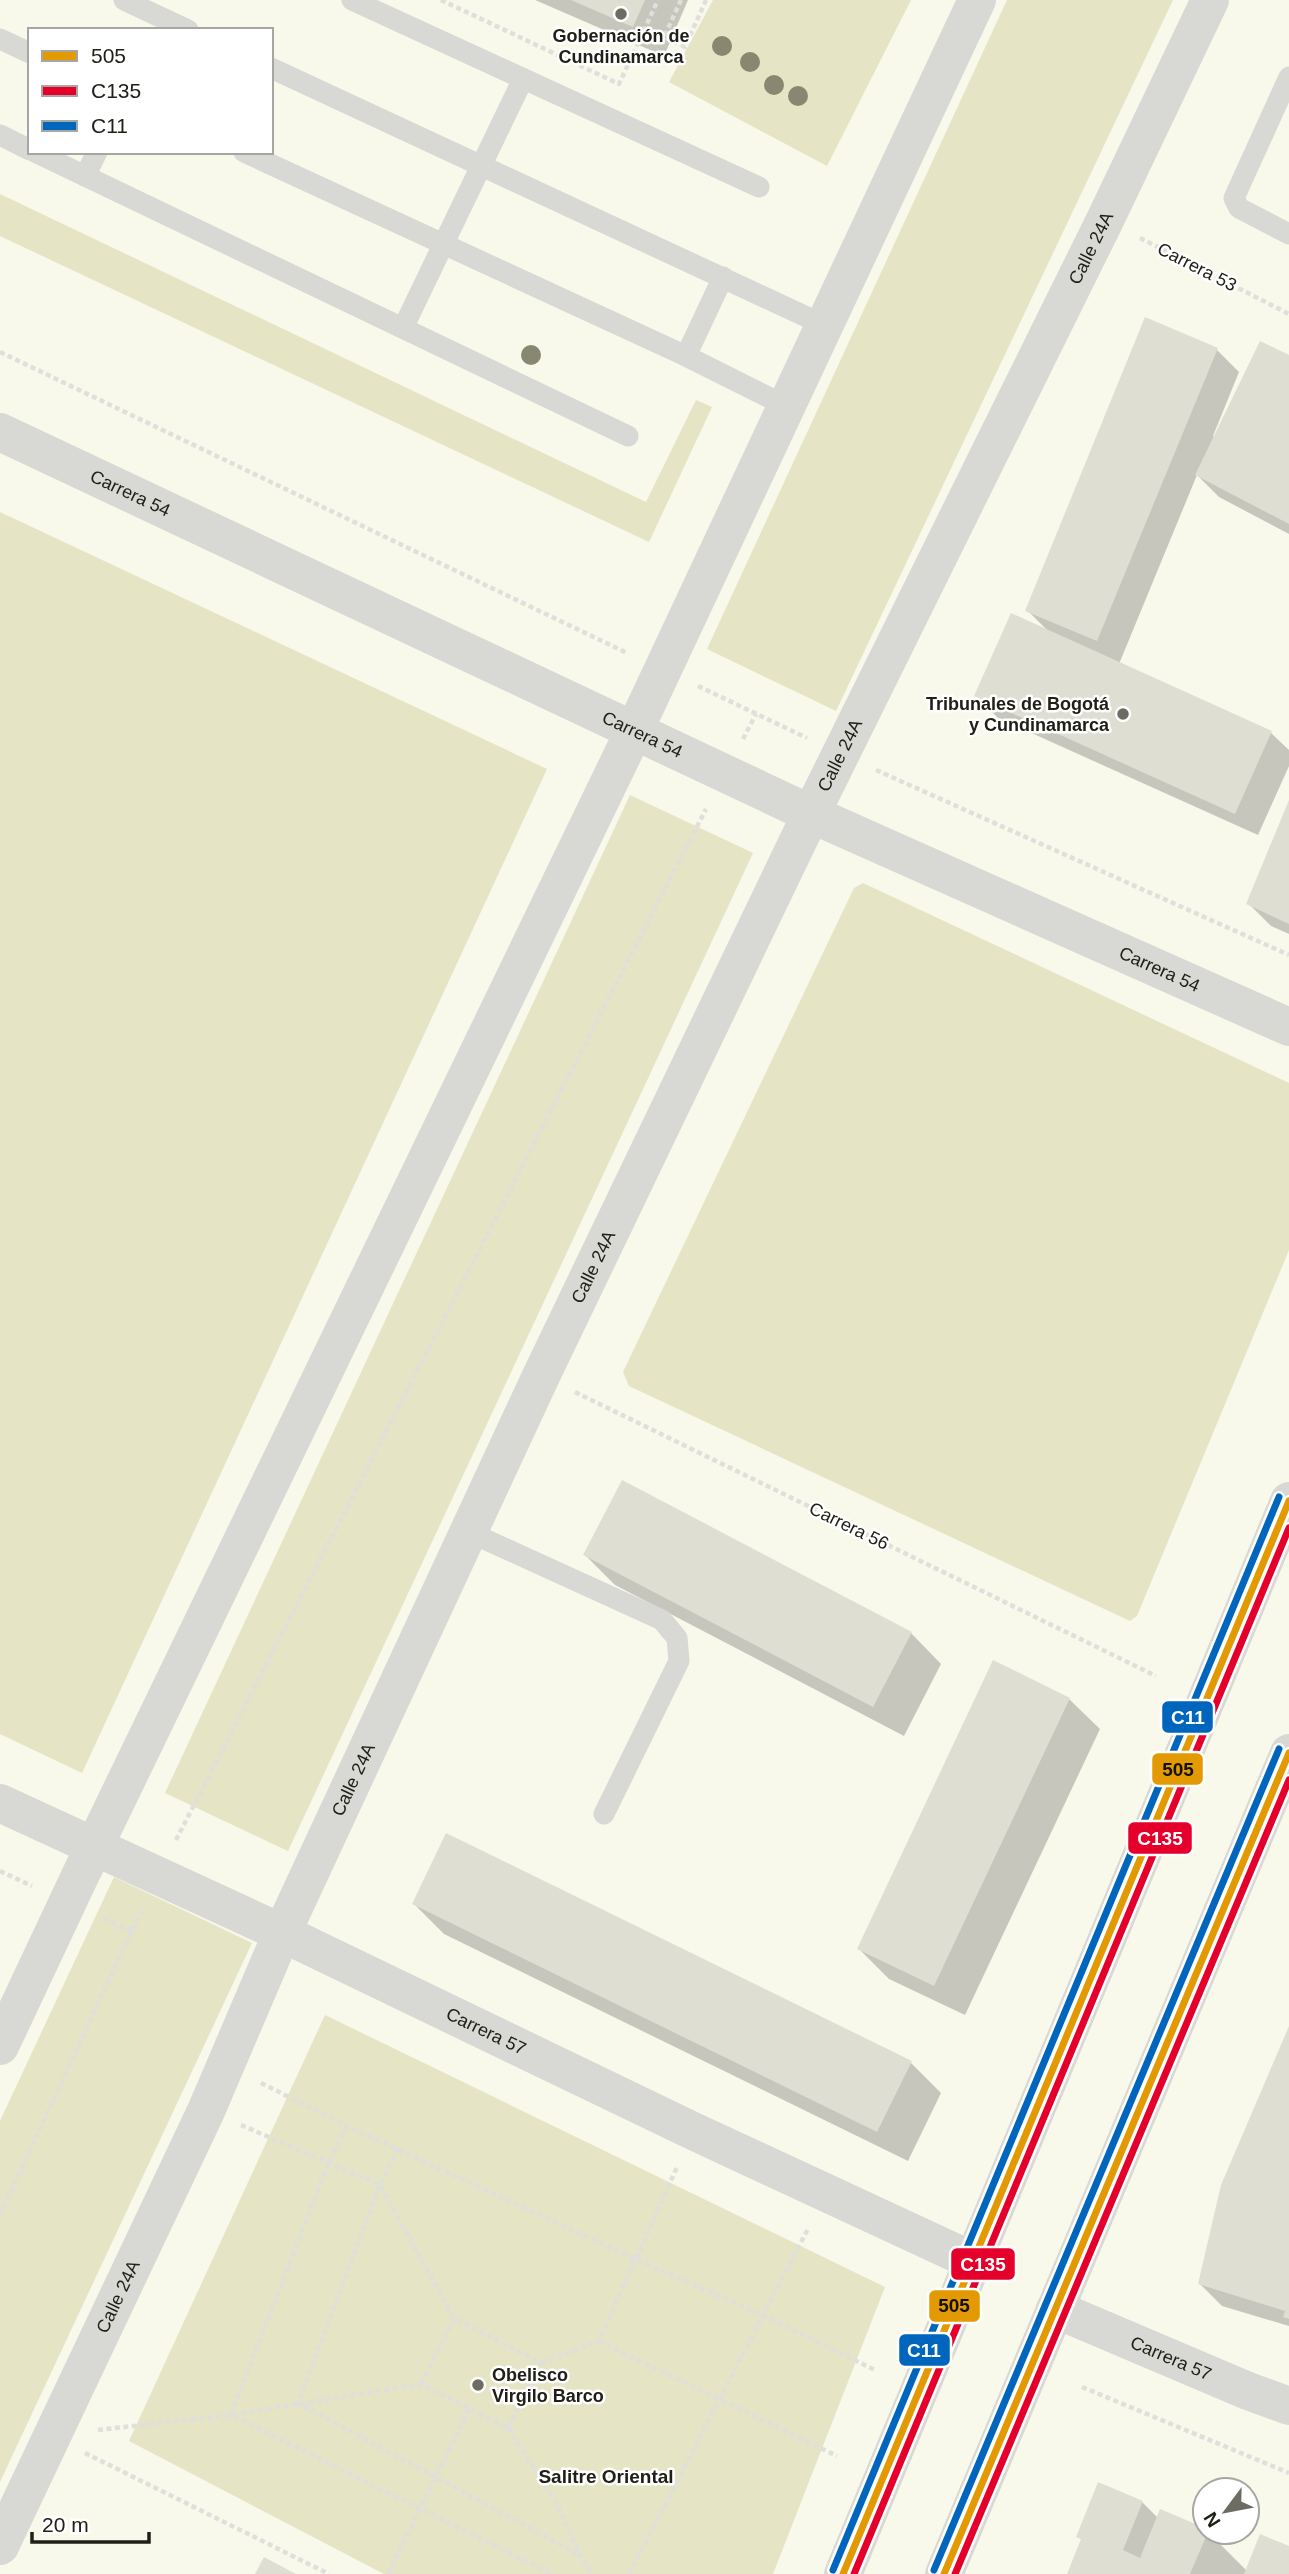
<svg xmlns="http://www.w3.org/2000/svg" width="1289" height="2574" font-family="Arial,sans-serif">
	<rect width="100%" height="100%" fill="#f8f8eb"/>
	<g fill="#e5e4c4">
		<path d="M713 0H911L827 166 669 82Z"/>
		<path d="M1007 0H1173L836 711 707 649Z"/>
		<path d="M0 194 646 502 696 400 712 407 649 542 0 236Z"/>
		<path d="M0 512 547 769 82 1773 0 1734Z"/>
		<path d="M630 795 753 853 288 1851 165 1793Z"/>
		<path d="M863 883 1289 1083V1250L1137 1616 1130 1621 629 1386 623 1372 854 888Z"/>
		<path d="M114 1877 252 1943 0 2482V2121Z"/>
		<path d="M325 2015 885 2287 773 2574H384L129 2441Z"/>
	</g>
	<g fill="#0003">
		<path d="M535 0H688L664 56Z"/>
		<path d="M1217 350 1239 372 1213 436 1215 437 1289 357V534L1219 497 1197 475 1119 664 1271 733 1289 750V766L1258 835 998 718 976 696 1048 631 1027 610Z"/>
		<path d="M1289 805V934L1271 926 1248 903Z"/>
		<path d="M585 1555 911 1633 941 1664 904 1736 615 1585Z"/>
		<path d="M1069 1699 1100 1729 965 2015 889 1979 859 1949Z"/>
		<path d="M414 1904 911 2063 941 2093 908 2161 444 1934Z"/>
		<path d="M1289 2031V2326L1222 2306 1200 2284Z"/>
		<path d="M1142 2502 1158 2518 1208 2532 1247 2571 1289 2547V2574H1069L1082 2540 1078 2536Z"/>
	</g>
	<g fill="#deded3">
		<path d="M571 0H645L633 27Z"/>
		<path d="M1145 317 1218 348 1097 641 1025 611Z"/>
		<path d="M1260 341 1289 355V524L1195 475Z"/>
		<path d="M1011 613 1272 731 1235 814 974 696Z"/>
		<path d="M1289 800V924L1246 904Z"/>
		<path d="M622 1480 912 1632 873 1707 583 1555Z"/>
		<path d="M993 1660 1070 1698 934 1986 857 1949Z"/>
		<path d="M446 1833 912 2061 877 2132 412 1904Z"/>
		<path d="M1289 2026V2319L1283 2317 1285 2311 1198 2284 1221 2185Z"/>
		<path d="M1098 2482 1143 2501 1123 2550 1140 2558 1160 2509 1205 2528V2532H1208L1190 2574H1067L1081 2539 1076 2537Z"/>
		<path d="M1260 2534 1289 2546V2574H1244Z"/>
		<path d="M264 2557 296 2574H255Z"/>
	</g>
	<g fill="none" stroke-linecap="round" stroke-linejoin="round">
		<g stroke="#dfdfdb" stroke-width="4.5" stroke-dasharray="5 3.5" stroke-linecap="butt">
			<path d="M441 0 619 84 658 0"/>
			<path d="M681 0 664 37 685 47 706 0"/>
			<path d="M1140 238 1289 314"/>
			<path d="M0 352 627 653"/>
			<path d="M698 686 807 738"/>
			<path d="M743 739 756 714"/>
			<path d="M876 770 1289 955"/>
			<path d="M575 1392 1156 1676"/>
			<path d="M176 1840 706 809"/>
			<path d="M0 1871 32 1886"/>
			<path d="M104 1919 132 1931"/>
			<path d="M261 2083 347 2126 635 2259 763 2315 875 2370"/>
			<path d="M241 2125 380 2185 454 2318"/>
			<path d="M347 2126 329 2162 231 2415 552 2574"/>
			<path d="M398 2148 380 2185 298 2403 580 2555"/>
			<path d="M0 2215 141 1911"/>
			<path d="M599 2341 837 2456"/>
			<path d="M541 2363 599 2341 677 2167"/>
			<path d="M1082 2387 1289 2473"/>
			<path d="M508 2428 556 2502 580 2555 592 2574"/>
			<path d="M98 2430 231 2415 421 2384 508 2428 541 2363 454 2318 421 2384"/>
			<path d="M85 2453 329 2574"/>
			<path d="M388 2574 470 2408"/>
			<path d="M629 2574 809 2227"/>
		</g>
		<g stroke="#d8d8d5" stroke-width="21">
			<path d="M124 0 188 30"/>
			<path d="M352 0 759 187"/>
			<path d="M0 39 30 53"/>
			<path d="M271 68 824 325"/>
			<path d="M1289 77 1234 198 1239 208 1289 234"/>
			<path d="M0 135 30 150"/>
			<path d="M35 152 628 436"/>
			<path d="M244 152 686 356 786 406"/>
			<path d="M85 176 97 152"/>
			<path d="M403 328 523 79"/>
			<path d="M686 356 723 277"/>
			<path d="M469 1532 662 1620 677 1638 679 1661 604 1814"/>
		</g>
		<g stroke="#d8d8d5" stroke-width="38">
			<path id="s1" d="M0 432 811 814 1289 1027"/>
			<path id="s2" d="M0 1803 282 1933 693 2131 973 2261"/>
			<path d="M0 2046 80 1876 634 731 977 0"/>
			<path id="s3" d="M1055 2309 1248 2391 1289 2406"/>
			<path id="s4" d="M0 2546 206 2111 282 1933 541 1376 811 814 1105 220 1210 0"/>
		</g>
		<g stroke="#d8d8d5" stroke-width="38">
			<path d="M843 2574 1289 1501"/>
			<path d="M944 2574 1289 1753"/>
		</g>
		<defs>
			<g id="bus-1">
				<path d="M843 2574 1289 1501"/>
				<path d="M944 2574 1289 1753"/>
			</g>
			<g id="bus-2">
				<path d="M854 2574 1289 1528"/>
				<path d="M955 2574 1289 1780"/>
			</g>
			<g id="bus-3">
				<path d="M833 2570 1279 1497"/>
				<path d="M934 2570 1279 1749"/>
			</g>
		</defs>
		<use href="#bus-1" stroke="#fff" stroke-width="12"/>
		<use href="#bus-2" stroke="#fff" stroke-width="12"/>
		<use href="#bus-3" stroke="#fff" stroke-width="12"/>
		<use href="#bus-1" stroke="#e29902" stroke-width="7"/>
		<use href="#bus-2" stroke="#e4002b" stroke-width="7"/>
		<use href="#bus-3" stroke="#0065bd" stroke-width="7"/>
	</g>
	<g fill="#888872">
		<circle cx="722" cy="46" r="10"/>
		<circle cx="750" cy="62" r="10"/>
		<circle cx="774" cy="85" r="10"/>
		<circle cx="798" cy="96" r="10"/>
		<circle cx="531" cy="355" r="10"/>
	</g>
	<g fill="#6c6c62" stroke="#fff" stroke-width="2.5">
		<circle cx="621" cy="14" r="7"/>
		<circle cx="1123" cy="714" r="7"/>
		<circle cx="478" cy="2385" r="7"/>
	</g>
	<g text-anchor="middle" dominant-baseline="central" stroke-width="5" stroke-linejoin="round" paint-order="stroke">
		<g font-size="18" font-weight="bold" fill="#202018" stroke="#fff">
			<text x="621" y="36">Gobernación de<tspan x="621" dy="21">Cundinamarca</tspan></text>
			<text x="1109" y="704" text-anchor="end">Tribunales de Bogotá<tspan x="1109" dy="21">y Cundinamarca</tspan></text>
			<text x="492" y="2375" text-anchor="start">Obelisco<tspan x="492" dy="21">Virgilo Barco</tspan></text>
		</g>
		<g font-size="18" fill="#202018" stroke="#fff">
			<text stroke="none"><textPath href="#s4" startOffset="2544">Calle 24A</textPath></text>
			<text transform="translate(1197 267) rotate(27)">Carrera 53</text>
			<text stroke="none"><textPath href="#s1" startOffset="144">Carrera 54</textPath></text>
			<text stroke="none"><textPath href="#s1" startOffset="710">Carrera 54</textPath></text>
			<text stroke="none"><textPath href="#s4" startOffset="1978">Calle 24A</textPath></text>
			<text stroke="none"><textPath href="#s1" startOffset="1278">Carrera 54</textPath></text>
			<text stroke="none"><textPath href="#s4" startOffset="1410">Calle 24A</textPath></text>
			<text transform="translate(849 1526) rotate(26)">Carrera 56</text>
			<text stroke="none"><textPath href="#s4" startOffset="844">Calle 24A</textPath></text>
			<text stroke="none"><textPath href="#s2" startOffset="537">Carrera 57</textPath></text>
			<text stroke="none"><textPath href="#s4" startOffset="276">Calle 24A</textPath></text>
			<text stroke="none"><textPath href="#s3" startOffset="126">Carrera 57</textPath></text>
		</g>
		<g font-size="19" font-weight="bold" fill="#202018" stroke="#fff">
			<text x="606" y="2476">Salitre Oriental</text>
		</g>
	</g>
	<g stroke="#fff" stroke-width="2.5">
		<rect x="1161" y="1700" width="53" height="34" rx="7" fill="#0065bd"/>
		<rect x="1151" y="1752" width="53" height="34" rx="7" fill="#e29902"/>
		<rect x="1127" y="1821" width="66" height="34" rx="7" fill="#e4002b"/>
		<rect x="950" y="2247" width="66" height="34" rx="7" fill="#e4002b"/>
		<rect x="928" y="2289" width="53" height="34" rx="7" fill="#e29902"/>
		<rect x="898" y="2333" width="53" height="34" rx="7" fill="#0065bd"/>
	</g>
	<g font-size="19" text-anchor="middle" font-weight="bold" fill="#fff">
		<text x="1188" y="1724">C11</text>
		<text x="1160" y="1845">C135</text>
		<text x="983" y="2271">C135</text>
		<text x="924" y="2357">C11</text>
	</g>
	<g font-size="19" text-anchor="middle" font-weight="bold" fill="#111">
		<text x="1178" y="1776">505</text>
		<text x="954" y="2312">505</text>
	</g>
	<rect x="28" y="28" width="245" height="126" fill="#ffffff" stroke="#a6a6a3" stroke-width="2"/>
	<rect x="42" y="51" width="35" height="10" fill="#e29902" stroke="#a6a6a3" stroke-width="2"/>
	<text x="91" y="63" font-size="21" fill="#202018">505</text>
	<rect x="42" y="86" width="35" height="10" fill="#e4002b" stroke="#a6a6a3" stroke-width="2"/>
	<text x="91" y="98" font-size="21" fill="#202018">C135</text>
	<rect x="42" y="121" width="35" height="10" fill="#0065bd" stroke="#a6a6a3" stroke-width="2"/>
	<text x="91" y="133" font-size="21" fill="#202018">C11</text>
	<g transform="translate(1226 2511) rotate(238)"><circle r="33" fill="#ffffff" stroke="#a6a6a3" stroke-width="2"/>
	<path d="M0-5L12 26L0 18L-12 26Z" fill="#6c6c62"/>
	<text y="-10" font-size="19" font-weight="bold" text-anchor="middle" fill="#202018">N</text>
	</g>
	<path d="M32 2532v10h117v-10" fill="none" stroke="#202018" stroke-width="3.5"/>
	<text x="42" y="2532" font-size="21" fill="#202018" stroke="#ffffff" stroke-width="5" paint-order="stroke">20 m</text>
</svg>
